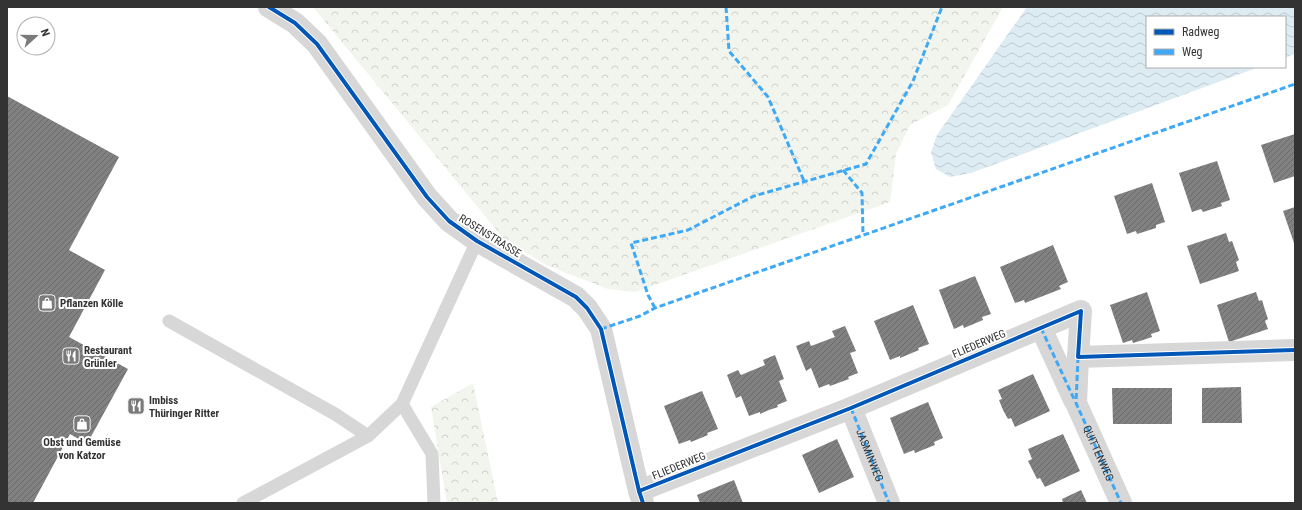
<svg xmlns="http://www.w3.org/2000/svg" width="1302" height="510" font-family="'Roboto Condensed',sans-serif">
	<defs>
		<pattern id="forest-crowns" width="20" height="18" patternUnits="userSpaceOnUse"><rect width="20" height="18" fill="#f1f5ed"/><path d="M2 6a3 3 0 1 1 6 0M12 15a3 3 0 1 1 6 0" fill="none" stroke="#cfd2cc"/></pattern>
		<pattern id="water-waves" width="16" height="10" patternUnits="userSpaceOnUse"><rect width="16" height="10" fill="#ddebf3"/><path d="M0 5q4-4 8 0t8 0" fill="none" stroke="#becad1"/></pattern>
		<pattern id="building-hatch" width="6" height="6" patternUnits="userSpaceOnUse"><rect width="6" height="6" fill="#818181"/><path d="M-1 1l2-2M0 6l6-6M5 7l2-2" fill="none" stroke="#6a6a6a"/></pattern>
	</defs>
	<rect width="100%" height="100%" fill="#fff"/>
	<g fill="url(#forest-crowns)">
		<path d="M313 7H1003L948 105 910 125 896 154 890 202 635 292 608 289 546 265 504 239Z"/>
		<path d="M473 383 498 503H447L431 407Z"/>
	</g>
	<path fill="url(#water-waves)" d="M1027 7H1295V54L1285 58V17H1147V67H1259L971 173 950 177 936 169 931 152 937 135Z"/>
	<g fill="url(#building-hatch)">
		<path d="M7 96 119 157 69 250 105 270 69 337 128 369 87 444 70 434 33 503H7Z"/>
		<path d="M1295 134V176L1274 183 1261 145Z"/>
		<path d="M1217 161 1230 200 1221 203 1222 206 1203 212 1201 209 1192 212 1179 173Z"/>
		<path d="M1152 183 1165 222 1156 225V228L1137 234 1136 231 1127 234 1114 196Z"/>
		<path d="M1295 207V246L1283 211Z"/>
		<path d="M1226 233 1229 242 1232 241 1239 260 1236 262 1239 271 1200 284 1187 246Z"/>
		<path d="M1053 245 1068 282 1059 286 1061 289 1025 303 1024 300 1015 303 1000 267Z"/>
		<path d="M975 276 991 314 982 317 983 320 964 328 963 325 954 329 939 290Z"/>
		<path d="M1147 292 1160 331 1151 334 1152 337 1143 340 1133 343 1132 340 1123 343 1110 305Z"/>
		<path d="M1256 292 1259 301 1262 300 1265 310 1268 319 1265 321 1268 329 1229 342 1217 305Z"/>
		<path d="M913 305 929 344 918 348 919 350 900 358V356L890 360 874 321Z"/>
		<path d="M845 326 856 351 850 353 858 373 848 377 849 379 830 386 829 384 819 388 811 368 806 371 796 346 809 341 811 346 835 337 832 331Z"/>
		<path d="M775 355 784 379 779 381 787 401 777 405 778 407 769 410 760 414V412L749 416 741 396 736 398 727 375 738 370 741 375 765 365 763 360Z"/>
		<path d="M1033 374 1050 411 1015 427 1011 418 1008 419 1003 410 999 400 1002 399 998 390Z"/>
		<path d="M1241 387 1242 423H1202V388Z"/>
		<path d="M1112 388H1172V424H1113Z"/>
		<path d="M702 391 718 429 707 433 708 435 691 442 690 440 679 444 664 406Z"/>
		<path d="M928 402 943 438 934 442 935 445 915 453 914 450 904 454 890 418Z"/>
		<path d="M1063 434 1080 471 1045 487 1040 478 1037 479 1028 461 1032 459 1028 449Z"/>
		<path d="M837 439 854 477 819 493 802 455Z"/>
		<path d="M734 480 743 503H700L697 495Z"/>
		<path d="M1081 490 1087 503H1063L1062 499Z"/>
	</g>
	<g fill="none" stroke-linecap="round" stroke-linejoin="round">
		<g stroke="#d7d7d7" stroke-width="13">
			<path d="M169 321 335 414 368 436"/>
			<path d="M402 404 432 454 434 503"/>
			<path d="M243 503 368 436 402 404 477 241"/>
		</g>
		<g stroke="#d7d7d7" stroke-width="22">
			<path d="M269 7 295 23 317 44 427 197 449 221 477 241 576 297 587 308 601 329 639 491 643 503"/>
			<path d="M1041 328 1074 400"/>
			<path id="s1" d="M1078 357 1076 403 1121 503"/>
			<path id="s2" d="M851 408 889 503"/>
			<path d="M639 491 851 408 1081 311 1078 357 1295 350"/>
		</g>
		<g stroke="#3fa9f5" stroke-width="3" stroke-dasharray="6 3" stroke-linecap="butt">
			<path d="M726 7 729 51 768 97 804 181"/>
			<path d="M843 170 862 193 863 235"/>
			<path d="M655 308 648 295 631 243 688 230 754 196 866 164 913 81 942 7"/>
			<path d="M1041 328 1075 401"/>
			<path d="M601 329 640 316 655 308 1295 84"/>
			<path d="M1078 357 1076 403 1121 503"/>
			<path d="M851 408 889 503"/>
		</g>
		<defs>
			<g id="cycleway">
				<path d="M269 7 295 23 317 44 427 197 449 221 477 241 576 297 587 308 601 329 639 491 643 503"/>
				<path d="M639 491 851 408 1081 311 1078 357 1295 350"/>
			</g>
		</defs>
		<use href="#cycleway" stroke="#fff" stroke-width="6"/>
		<use href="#cycleway" stroke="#0057b8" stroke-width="4"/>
	</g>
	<defs>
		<symbol id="shop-square" viewBox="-11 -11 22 22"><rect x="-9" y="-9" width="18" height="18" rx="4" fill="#7a7a7a" stroke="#fff"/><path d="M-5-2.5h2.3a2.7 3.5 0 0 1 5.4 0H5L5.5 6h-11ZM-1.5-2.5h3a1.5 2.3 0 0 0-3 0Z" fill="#fff"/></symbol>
		<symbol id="restaurant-square" viewBox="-11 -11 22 22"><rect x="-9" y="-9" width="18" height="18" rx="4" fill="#7a7a7a" stroke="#fff"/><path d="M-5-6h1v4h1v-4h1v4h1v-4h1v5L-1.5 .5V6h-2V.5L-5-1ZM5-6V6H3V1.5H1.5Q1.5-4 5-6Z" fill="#fff"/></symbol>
	</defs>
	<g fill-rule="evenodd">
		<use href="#shop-square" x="37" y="293" width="20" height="20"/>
		<use href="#restaurant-square" x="61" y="346" width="20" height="20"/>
		<use href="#restaurant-square" x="126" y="396" width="20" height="20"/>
		<use href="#shop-square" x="72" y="414" width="20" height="20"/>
	</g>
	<g text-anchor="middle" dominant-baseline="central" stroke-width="4" stroke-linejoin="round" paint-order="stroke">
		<g font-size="11" fill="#333" stroke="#fff">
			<text transform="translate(490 236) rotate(32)">ROSENSTRASSE</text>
			<text transform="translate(979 344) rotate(-23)">FLIEDERWEG</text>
			<text stroke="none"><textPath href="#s1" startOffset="101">QUITTENWEG</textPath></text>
			<text stroke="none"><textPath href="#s2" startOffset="51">JASMINWEG</textPath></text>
			<text transform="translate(679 466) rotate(-22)">FLIEDERWEG</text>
		</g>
		<g font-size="11" font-weight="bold" fill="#333" stroke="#fff" text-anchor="start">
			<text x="60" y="303">Pflanzen Kölle</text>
			<text x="84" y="350">Restaurant<tspan x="84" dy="13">Grünler</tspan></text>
			<text x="149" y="400">Imbiss<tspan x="149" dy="13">Thüringer Ritter</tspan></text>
			<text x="82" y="442" text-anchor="middle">Obst und Gemüse<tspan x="82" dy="13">von Katzor</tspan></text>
		</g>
	</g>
	<rect width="1302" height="510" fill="none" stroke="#333333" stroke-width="16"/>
	<rect x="1146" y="16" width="140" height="52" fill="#ffffff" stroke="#adadad"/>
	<rect x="1154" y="29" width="20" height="6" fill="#0057b8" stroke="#adadad"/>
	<text x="1182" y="36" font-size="12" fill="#333333">Radweg</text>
	<rect x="1154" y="49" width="20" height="6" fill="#3fa9f5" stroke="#adadad"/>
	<text x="1182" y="56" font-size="12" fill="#333333">Weg</text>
	<g transform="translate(36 36) rotate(69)"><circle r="19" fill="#ffffff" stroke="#adadad"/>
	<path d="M0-3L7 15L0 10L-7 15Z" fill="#7a7a7a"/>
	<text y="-6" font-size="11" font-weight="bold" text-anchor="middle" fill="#333333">N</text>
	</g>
</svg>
